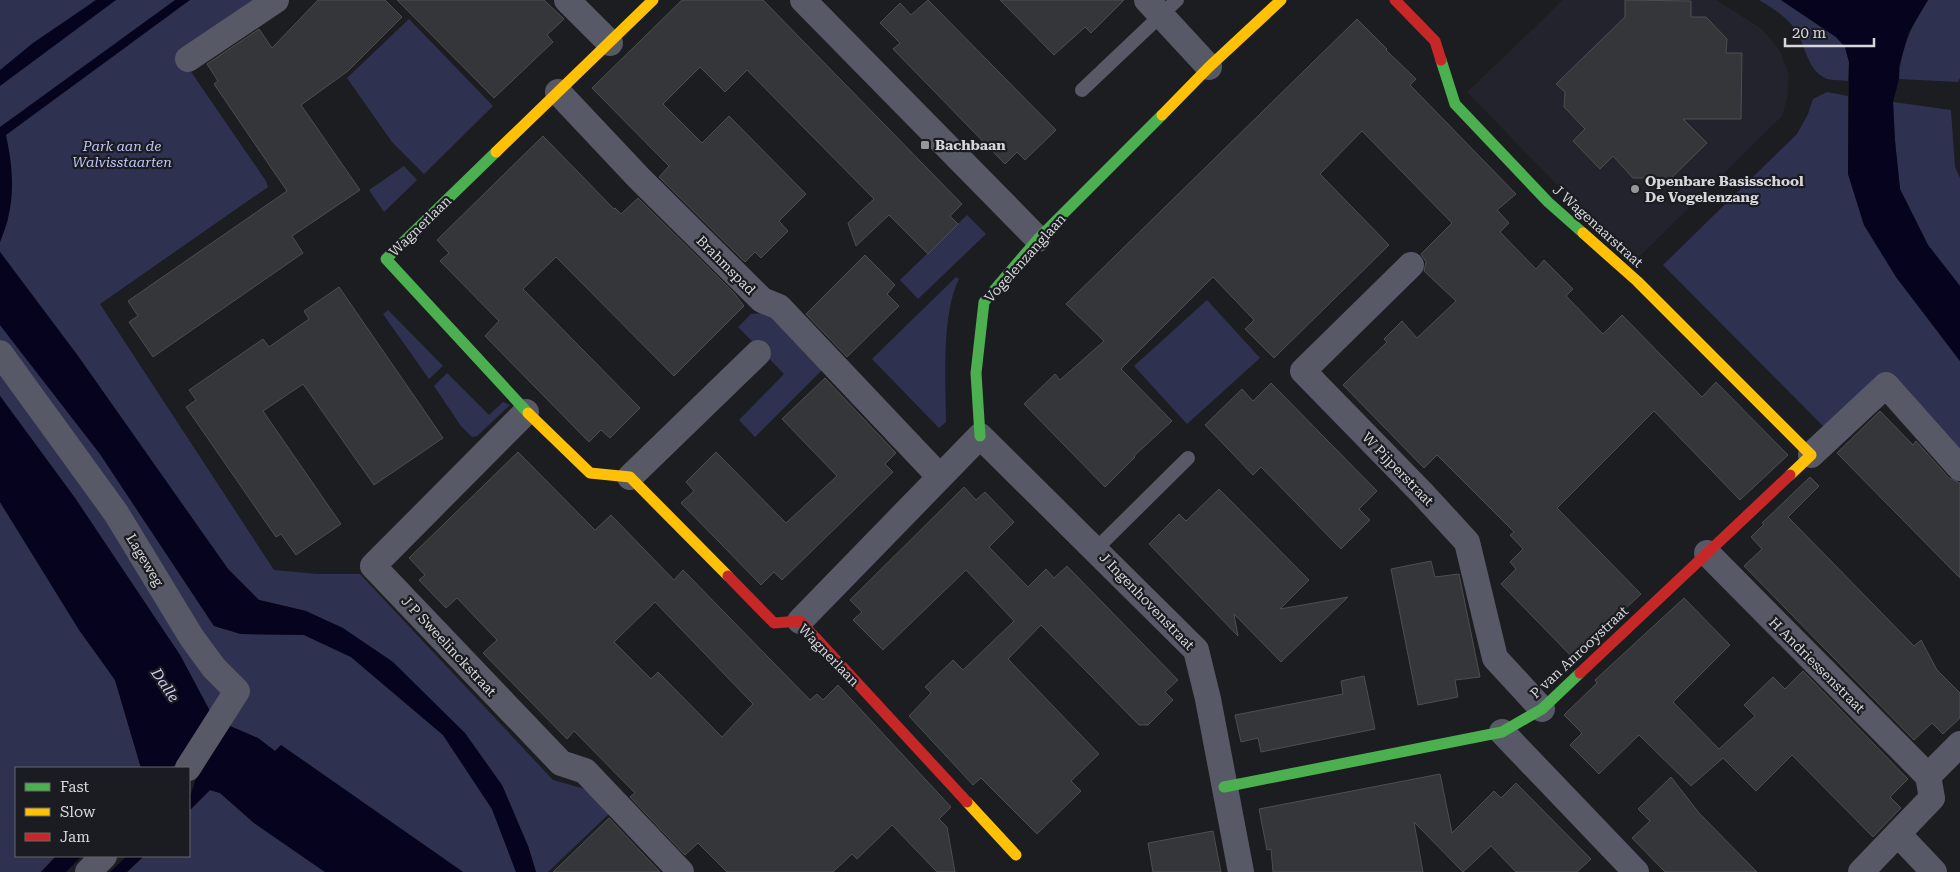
<svg xmlns="http://www.w3.org/2000/svg" width="1960" height="872" font-family="'Roboto Serif',serif">
	<rect width="100%" height="100%" fill="#1c1d20"/>
	<path fill="#22232c" d="M1563 0H1716L1762 29 1780 51 1789 75 1787 99 1782 116 1633 263 1467 92Z"/>
	<g fill="#2f3150">
		<path d="M0 0H262L187 66 266 181 268 187 100 304 274 570 317 574H360L553 780 596 792 614 809 548 872H536L528 846 502 785 306 611 259 600 228 569 78 356 0 252V242L8 220 0 153Z"/>
		<path d="M1759 0H1781L1836 37 1845 47 1849 62 1848 81C1841 80 1831 81 1825 78 1806 68 1806 45 1795 29 1786 16 1772 8 1759 0Z"/>
		<path d="M1928 0H1960V78L1958 82 1899 79C1901 47 1911 27 1928 0Z"/>
		<path d="M409 19 493 106 424 174 392 142 347 78Z"/>
		<path d="M1827 92 1848 96V174L1864 225 1896 277 1960 361V457L1895 391 1827 430 1663 265 1797 134 1808 114 1813 99Z"/>
		<path d="M1893 102 1951 110 1955 167 1960 178V286L1928 245 1900 189 1895 141Z"/>
		<path d="M404 166 417 180 384 212 369 190Z"/>
		<path d="M967 215 986 234 918 299 900 280Z"/>
		<path d="M956 277 959 279C941 315 946 381 946 422L939 428 872 359Z"/>
		<path d="M1207 300 1260 358 1187 424 1134 366Z"/>
		<path d="M388 310 443 366 429 379 383 314Z"/>
		<path d="M775 312 822 360 821 371 755 437 739 420 784 374 738 327 751 314Z"/>
		<path d="M0 325 100 454 214 626 241 634 304 635 351 657 443 735 492 809 516 872H463L281 745 275 751 258 738 230 726 211 713 180 655 75 498 0 396V364L121 533 214 686 224 669 200 643 181 607 130 525 81 455 0 345Z"/>
		<path d="M447 373 489 415 503 402 510 405 477 436 472 437 461 426 434 386Z"/>
		<path d="M0 502 79 629 115 680 141 768H16V856H56L41 872H0Z"/>
		<path d="M210 790 220 793 254 823 325 872H127L144 856H189V811Z"/>
	</g>
	<g fill="#06031e">
		<path d="M96 0H116L0 86V70L33 43Z"/>
		<path d="M175 0H190L6 135C14 173 16 205 0 242V127Z"/>
		<path d="M1781 0H1928L1909 32 1899 66V79L1893 102 1895 141 1900 189 1928 245 1960 286V361L1896 277 1864 225 1848 174 1849 62 1845 47 1836 37Z"/>
		<path d="M0 252 78 356 228 569 259 600 306 611 343 628 393 662 465 733 502 785 528 846 536 872H516L492 809 443 735 351 657 304 635 241 634 214 626 100 454 0 325Z"/>
		<path d="M0 396 75 498 180 655 211 713 230 726 258 738 275 751 281 745 463 872H325L254 823 220 793 210 790 189 811V799L199 770 182 759 171 768H141L115 680 79 630 0 502Z"/>
		<path d="M56 856H82L66 872H41Z"/>
		<path d="M127 856H144L127 872H110Z"/>
	</g>
	<g fill="#353639" stroke="#4e4e51" fill-rule="evenodd">
		<path d="M318 0H385L402 17 348 71 301 105 360 190 292 236 303 253 153 357 129 322 138 316 128 301 287 191 214 84 218 81 207 64 259 29 272 48Z"/>
		<path d="M397 0H544L564 19 547 35 553 42 494 98Z"/>
		<path d="M682 0H763L962 204 950 216 958 224 928 254 889 215 856 246 848 223 874 199 747 70 725 92 700 67 663 104 702 143 729 116 806 194 779 221 788 231 761 258 755 252 745 262 659 177 669 166 592 88Z"/>
		<path d="M928 0 1056 130 1025 160 1017 152 1005 164 893 49 900 43 880 23 900 3 911 15Z"/>
		<path d="M1000 0H1124L1091 33 1085 27 1054 55Z"/>
		<path d="M1625 0 1691 1V17H1706L1727 39 1726 53H1742L1741 119H1683L1707 143 1660 189 1649 178H1633L1613 156 1600 169 1573 141 1585 129 1564 107 1565 92 1556 84 1625 17Z"/>
		<path d="M1357 19 1387 49 1386 50 1416 79 1410 85 1516 194 1497 210 1509 223 1500 232 1536 269 1544 260 1573 289 1566 296 1603 334 1622 315 1702 397 1716 382 1788 455 1740 500 1654 411 1557 508 1641 594 1573 658 1501 584 1516 569 1510 562 1523 549 1510 535 1514 532 1437 455 1424 468 1343 385 1387 342 1384 339 1402 321 1417 338 1456 301 1424 271 1426 262 1421 254 1452 223 1362 131 1320 174 1389 245 1274 358 1245 329 1254 320 1213 277 1121 369 1172 421 1134 456 1135 457 1105 487 1024 404 1055 374 1060 380 1104 341 1066 304Z"/>
		<path d="M543 136 614 209 615 208 621 214 638 198 734 293 744 306 674 376 556 257 523 289 640 408 610 438 601 430 589 442 485 336 499 321 440 261 449 253 437 240Z"/>
		<path d="M865 255 895 285 887 294 899 306 847 357 806 314Z"/>
		<path d="M339 287 443 438 374 485 303 384 263 411 341 524 296 555 281 534 276 537 186 407 196 400 189 390 263 339 269 347 309 319 304 311Z"/>
		<path d="M825 378 896 453 885 464 893 472 782 580 774 572 761 585 681 503 694 491 686 482 716 452 786 523 837 476 782 419Z"/>
		<path d="M1271 383 1377 491 1359 509 1370 520 1341 549 1261 467 1253 475 1205 425 1242 389 1253 401Z"/>
		<path d="M1880 411 1913 445 1916 441 1949 478 1960 483V578L1837 453Z"/>
		<path d="M518 452 595 530 611 515 674 580 683 570 810 700 817 694 823 700 838 685 951 807 939 819 947 827 955 872H937L892 825 857 859 852 854 833 872H727L698 843 685 855 630 797 635 793 574 731 567 739 483 653 497 640 457 598 446 608 419 580 425 575 409 558ZM655 602 753 704 722 737 658 672 651 679 614 642Z"/>
		<path d="M1810 477 1819 486 1788 517 1914 646 1921 640 1937 670 1960 693V718L1943 734 1932 723 1914 740 1744 566 1762 549 1751 537 1764 524 1762 523Z"/>
		<path d="M964 487 976 500 985 492 1014 522 989 547 1028 587 1046 569 1054 578 1067 566 1178 680 1165 692 1173 700 1148 725H1139L1041 625 1008 659 1099 754 1071 781 1081 791 1037 834 981 778 973 785 909 716 931 693 925 687 953 660 963 670 1014 621 966 570 883 650 853 620 862 612 850 600Z"/>
		<path d="M1219 489 1309 580 1280 609 1348 597 1281 662 1234 614 1238 636 1149 544 1179 514 1186 521Z"/>
		<path d="M1431 561 1435 577 1459 574 1480 677 1455 680 1458 697 1418 705 1391 569Z"/>
		<path d="M1684 598 1730 645 1673 702 1719 749 1755 716 1744 705 1773 677 1785 689 1803 671 1908 779 1890 797 1901 808 1873 837 1792 755 1756 791 1723 758 1691 786 1639 735 1599 774 1570 745 1582 733 1564 715 1597 683 1595 680Z"/>
		<path d="M1364 676 1375 729 1261 752 1258 738 1241 742 1235 715 1343 694 1341 681Z"/>
		<path d="M1440 774 1452 833 1494 791 1501 798 1516 783 1591 859 1577 872H1516L1491 846 1463 872 1414 822 1423 872H1273L1271 849 1267 850 1259 809Z"/>
		<path d="M1671 777 1699 813 1757 872H1665L1632 838 1650 821 1638 809Z"/>
		<path d="M609 818 660 872H553Z"/>
		<path d="M1213 831 1221 872H1153L1148 843Z"/>
	</g>
	<g fill="none" stroke-linecap="round" stroke-linejoin="round">
		<g stroke="#585966" stroke-width="14">
			<path d="M1082 90 1177 0"/>
			<path d="M1096 549 1188 458"/>
		</g>
		<g stroke="#585966" stroke-width="26">
			<path d="M567 0 610 43"/>
			<path d="M803 0 1038 239"/>
			<path d="M1147 0 1209 67"/>
			<path d="M188 59 276 0"/>
			<path d="M558 92 639 178 762 300 779 307 939 476"/>
			<path d="M1411 265 1303 371 1421 492 1467 542 1495 658 1542 709"/>
			<path d="M0 353 116 513 192 638 214 668 237 691 188 768"/>
			<path d="M526 412 373 566 561 763 585 771 681 872"/>
			<path d="M1811 455 1886 385 1960 468"/>
			<path d="M630 477 758 353"/>
			<path d="M1707 553 1928 776"/>
			<path d="M800 621 980 436 1196 650 1208 699 1241 872"/>
			<path d="M1502 732 1636 872"/>
			<path d="M1898 834 1934 872"/>
			<path d="M88 872 104 856"/>
			<path d="M1861 872 1932 798 1928 776 1960 744"/>
		</g>
		<g stroke="#4caf50" stroke-width="11">
			<path d="M1441 60 1455 104 1548 202 1583 233"/>
			<path d="M496 152 386 259 528 413"/>
			<path d="M980 436 976 373 984 302 1038 239 1162 115"/>
			<path d="M1224 787 1502 732 1542 709 1580 673"/>
		</g>
		<g stroke="#ffc107" stroke-width="11">
			<path d="M1162 115 1209 67 1281 0"/>
			<path d="M496 152 653 0"/>
			<path d="M1583 233 1637 281 1811 455 1790 475"/>
			<path d="M528 413 590 473 630 477 728 576"/>
			<path d="M967 802 1016 855"/>
		</g>
		<g stroke="#c62828" stroke-width="11">
			<path d="M1395 0 1435 41 1441 60"/>
			<path d="M728 576 774 623 800 621 967 802"/>
			<path d="M1580 673 1790 475"/>
		</g>
	</g>
	<g fill="#96969a" stroke="#1b1c21" stroke-width="2">
		<rect x="920" y="140" width="10" height="10" rx="2.5"/>
		<circle cx="1635" cy="189" r="5"/>
	</g>
	<g text-anchor="middle" dominant-baseline="central" stroke-width="4.5" stroke-linejoin="round" paint-order="stroke">
		<g font-size="14" font-weight="bold" fill="#d7d7db" stroke="#1b1c21" text-anchor="start">
			<text x="935" y="145">Bachbaan</text>
			<text x="1645" y="181">Openbare Basisschool<tspan x="1645" dy="16">De Vogelenzang</tspan></text>
		</g>
		<g font-size="14" font-style="italic" fill="#c0c5fa" stroke="#1b1c21">
			<text x="122" y="146">Park aan de<tspan x="122" dy="16">Walvisstaarten</tspan></text>
		</g>
		<g font-size="14" fill="#d7d7db" stroke="#1b1c21">
			<text transform="translate(420 226) rotate(-44)">Wagnerlaan</text>
			<text transform="translate(1598 226) rotate(42)">J Wagenaarstraat</text>
			<text transform="translate(1025 258) rotate(-48)">Vogelenzanglaan</text>
			<text transform="translate(726 265) rotate(45)">Brahmspad</text>
			<text transform="translate(1398 469) rotate(46)">W Pijperstraat</text>
			<text transform="translate(145 560) rotate(59)">Lageweg</text>
			<text transform="translate(1147 601) rotate(46)">J Ingenhovenstraat</text>
			<text transform="translate(449 646) rotate(47)">J P Sweelinckstraat</text>
			<text transform="translate(1579 652) rotate(-43)">P van Anrooystraat</text>
			<text transform="translate(829 655) rotate(46)">Wagnerlaan</text>
			<text transform="translate(1817 665) rotate(45)">H Andriessenstraat</text>
		</g>
		<g font-size="15" font-style="italic" fill="#cbcff2" stroke="#1b1c21">
			<text transform="translate(165 685) rotate(56)">Dalle</text>
		</g>
	</g>
	<rect x="15" y="767" width="175" height="90" fill="#1b1c21" stroke="#66676b"/>
	<rect x="25" y="783" width="25" height="8" fill="#4caf50" stroke="#66676b"/>
	<text x="60" y="792" font-size="15" fill="#d7d7db">Fast</text>
	<rect x="25" y="808" width="25" height="8" fill="#ffc107" stroke="#66676b"/>
	<text x="60" y="817" font-size="15" fill="#d7d7db">Slow</text>
	<rect x="25" y="833" width="25" height="8" fill="#c62828" stroke="#66676b"/>
	<text x="60" y="842" font-size="15" fill="#d7d7db">Jam</text>
	<path d="M1785 38v8h89v-8" fill="none" stroke="#d7d7db" stroke-width="2.5"/>
	<text x="1792" y="38" font-size="15" fill="#d7d7db" stroke="#1b1c21" stroke-width="4" paint-order="stroke">20 m</text>
</svg>
